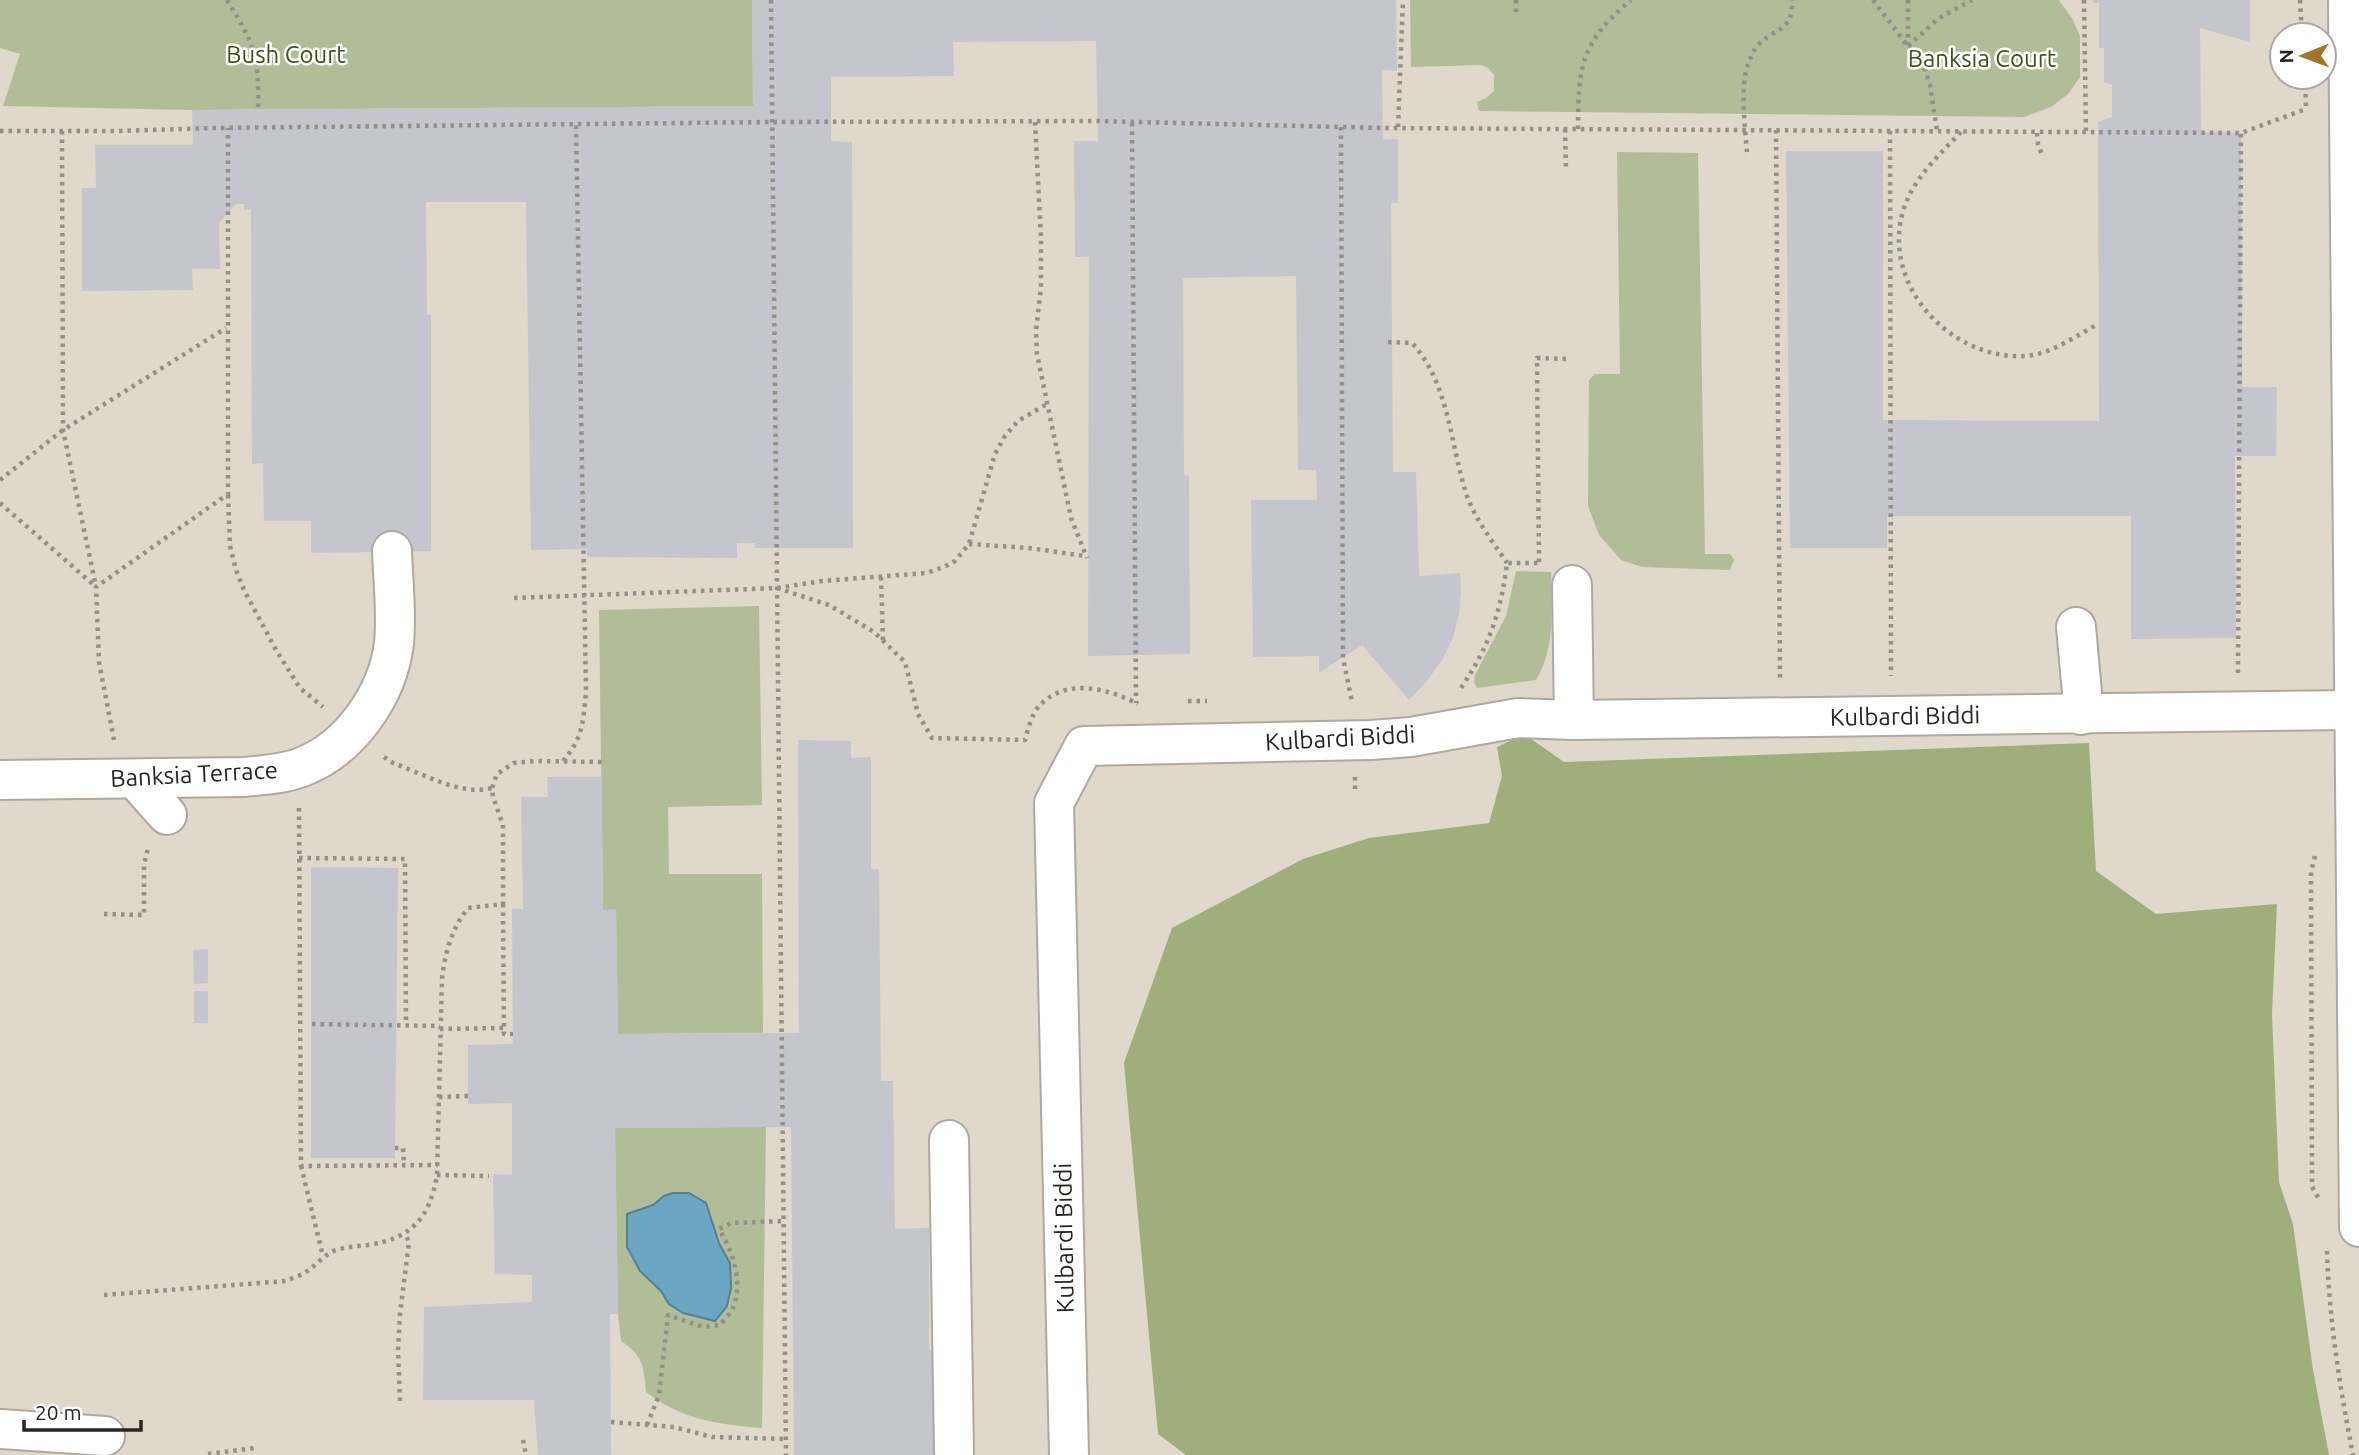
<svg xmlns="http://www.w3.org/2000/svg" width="2359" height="1455" font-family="Ubuntu,sans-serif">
	<rect width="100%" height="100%" fill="#eae5dd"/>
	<path fill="#e0d8ca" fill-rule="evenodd" d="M0 0H2359V1455H0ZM2282 35H2324V77H2282Z"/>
	<g fill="#b0bd97">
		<path d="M0 0H752L753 106 192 110 3 106 20 54 0 48Z"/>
		<path d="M1410 0H2059L2072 18 2080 36V77L2068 94 2051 107 2024 117 1479 111 1477 102 1486 98 1494 91V75L1488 68 1481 65 1411 67Z"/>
		<path d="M1617 152 1698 153 1705 554H1730L1734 560 1730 570 1642 567 1621 560 1599 535 1588 506 1589 380 1595 374H1620Z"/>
		<path d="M1516 571 1551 572C1551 609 1556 648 1536 680L1477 688 1474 682 1475 675 1506 616Z"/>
		<path d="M759 606 762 805 668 807 669 874H762L763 1033 618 1034 616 910H603L599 610Z"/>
		<path d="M766 1127 762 1428C716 1424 683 1420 646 1392 644 1367 643 1355 621 1341L618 1314 615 1128Z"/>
	</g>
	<path fill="#9eaf7b" d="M1524 734 1564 762 2089 743 2096 871 2156 914 2277 904 2272 1014 2279 1182 2293 1224 2313 1370 2329 1455H1186L1158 1434 1124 1063 1172 928 1303 859 1369 838 1489 823 1502 776 1497 747Z"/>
	<path fill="#6ba7c3" stroke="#568093" stroke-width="2" d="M673 1193H689L706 1203 719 1243 730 1263 731 1288 727 1306 715 1321 683 1313 669 1304 661 1291 640 1271 627 1247V1214L653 1205 664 1196Z"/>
	<g fill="#c4c5cd">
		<path d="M752 0H1396L1397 71 1382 70 1383 139H1398V203H1391L1393 472H1416L1419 576 1460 573 1461 592 1459 614 1453 638 1442 660 1427 681 1409 700 1362 645 1319 673V656L1253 657 1251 500H1317L1316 470H1298L1296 276 1183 278 1184 475 1189 476 1190 654 1088 656 1089 257H1075L1074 141H1098L1096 41 953 42 954 76 831 77V141L852 142 853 548H754L755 543H737V558L587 557V549H584L531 550 526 202H426L427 315H431V551L311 553V521H264L263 463 252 464 251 210H244V204H236L219 223 220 269H192L193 290 82 291V188H96L95 145H193L192 110 753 106Z"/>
		<path d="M2093 0H2250V42L2200 28 2201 132 2241 133 2242 387H2277L2276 456H2235L2236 638 2131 639V516H1887V548H1790L1786 151H1883V420L2099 421 2098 122 2112 117V85L2104 82V48H2099V3H2093Z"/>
		<path d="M798 740 851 741V758L871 757V869L879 870 881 1081H893L895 1229 929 1228V1350H943V1455H794L791 1127 615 1128 618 1314H610L611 1455H538L534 1400H423L424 1307 532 1302V1275L495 1274 493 1174 512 1175V1103L468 1104V1045L513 1044 512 909H523L521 797H548L547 777H602L603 910 616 909 618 1034 799 1033Z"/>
		<path d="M311 867 398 868 395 1158H311Z"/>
		<path d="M208 949V983L194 984 193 950Z"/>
		<rect x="194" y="991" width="14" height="32"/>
	</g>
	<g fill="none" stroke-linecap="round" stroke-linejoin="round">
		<defs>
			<g id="minor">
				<path d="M2348 0 2359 1227"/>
				<path d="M1572 585 1574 720"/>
				<path d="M2076 627 2082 693 2081 715"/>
				<path d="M135 779 167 815"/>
				<path d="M0 780 244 777C264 775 284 774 302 767 351 748 388 694 394 643 397 613 393 581 392 551"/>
				<path d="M949 1140 954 1452"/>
				<path d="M0 1429 105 1436"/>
				<path d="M1069 1455 1054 803 1084 746 1371 740 1411 737 1518 718 1574 720 2353 710"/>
			</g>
		</defs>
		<use href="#minor" stroke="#ada8a1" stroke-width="42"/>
		<g stroke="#93908a" stroke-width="4.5" stroke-dasharray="3.5 5" stroke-linecap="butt">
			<path d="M227 0C255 46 259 55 258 109"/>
			<path d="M771 0 786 1455"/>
			<path d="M1516 0V13"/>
			<path d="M1873 0 1925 69 1930 85 1937 131"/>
			<path d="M1908 0V45"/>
			<path d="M2084 0 2086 133"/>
			<path d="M2300 0 2302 35"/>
			<path d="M1908 46 1939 18 1972 0"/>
			<path d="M2305 77 2306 108"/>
			<path d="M1035 122 1041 238V287L1036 331 1037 354 1071 518 1087 558"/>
			<path d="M1132 123 1136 703"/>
			<path d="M1341 127 1343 658 1352 702"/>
			<path d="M1398 127 1403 0"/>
			<path d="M1565 129 1566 170"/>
			<path d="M1578 129C1578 66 1581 42 1631 0"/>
			<path d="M1776 130 1780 679"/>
			<path d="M0 131H117L215 128 771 122 1098 121 1383 128 2241 133 2306 109"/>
			<path d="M62 131 63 430 96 587"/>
			<path d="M1890 131 1891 676"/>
			<path d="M1961 132C1939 155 1914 178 1904 208 1879 284 1951 361 2026 356 2051 354 2076 336 2098 324"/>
			<path d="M2037 133 2038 144 2042 155"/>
			<path d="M1747 152C1745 130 1740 84 1748 64 1750 59 1754 49 1758 45 1774 28 1794 32 1792 0"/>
			<path d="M1388 342 1412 343C1449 383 1450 443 1466 493 1474 518 1493 542 1507 563"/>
			<path d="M0 480 63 430 226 328"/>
			<path d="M228 495 230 546 236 570 244 590 276 650 300 688 323 707"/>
			<path d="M0 503 95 586"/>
			<path d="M969 544 1029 548 1085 556"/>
			<path d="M1539 562 1537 358 1569 359"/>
			<path d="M881 577 883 640"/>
			<path d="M777 588 829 605 874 632 905 662 918 714 932 738 1025 740C1028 729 1032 713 1040 705 1067 677 1109 689 1138 704"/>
			<path d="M514 598 777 588 822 581 926 573 944 567 955 561 969 544 995 454 1005 436 1018 421 1047 404"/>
			<path d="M2238 673 2241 133"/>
			<path d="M1461 688C1489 647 1501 612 1507 563H1541"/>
			<path d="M1188 701H1207"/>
			<path d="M114 740 99 662 96 587 228 494V128"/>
			<path d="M384 757 393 763C424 774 460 796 492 788"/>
			<path d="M563 761C583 738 583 722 586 692L576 124"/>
			<path d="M1355 777V790"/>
			<path d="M299 808 301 1166 438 1165"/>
			<path d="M2315 856 2311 872 2312 1174V1187L2319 1199"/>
			<path d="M299 858 405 859 406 1025"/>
			<path d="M503 904 504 1034H513"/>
			<path d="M104 914 144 915V865L148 848"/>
			<path d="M312 1024 440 1026"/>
			<path d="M440 1029 504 1028"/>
			<path d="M439 1097 468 1096"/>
			<path d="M395 1148H403L404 1165"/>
			<path d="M301 1166 323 1256"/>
			<path d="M437 1175 489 1176"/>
			<path d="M2327 1251C2329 1320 2340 1388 2353 1455"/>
			<path d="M104 1295 286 1281C292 1278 300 1276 306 1272 317 1265 323 1255 336 1250 347 1247 357 1246 368 1245 411 1239 430 1218 437 1175L442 978C445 953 452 928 468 908L503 904V825L493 797 492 788 497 774 514 763 537 761 606 762"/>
			<path d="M400 1401 398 1350 400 1314 409 1242 405 1233"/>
			<path d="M611 1422 674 1427 712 1437 786 1439"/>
			<path d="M647 1425 659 1395 668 1315 703 1327 720 1325C723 1321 728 1316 731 1312 745 1285 733 1252 719 1229L731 1223 785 1221"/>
			<path d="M523 1440 526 1455"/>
			<path d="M208 1454 255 1448"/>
		</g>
		<use href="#minor" stroke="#fff" stroke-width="38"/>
	</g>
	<g text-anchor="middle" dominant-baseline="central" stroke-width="5" stroke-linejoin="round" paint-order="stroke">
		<g font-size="24" fill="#415117" stroke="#fff">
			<text x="286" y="54">Bush Court</text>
			<text x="1982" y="58">Banksia Court</text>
		</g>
		<g font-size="24" fill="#262522" stroke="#fff">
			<text transform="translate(1905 716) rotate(-1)">Kulbardi Biddi</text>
			<text transform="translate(1340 738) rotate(-3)">Kulbardi Biddi</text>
			<text transform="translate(194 774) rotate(-3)">Banksia Terrace</text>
			<text transform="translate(1064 1238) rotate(-91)">Kulbardi Biddi</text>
		</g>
	</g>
	<g transform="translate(2303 56) rotate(269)"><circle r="33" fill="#ffffff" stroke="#a8a8a7" stroke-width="2"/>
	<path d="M0-5L12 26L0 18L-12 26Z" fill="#a47529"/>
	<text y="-10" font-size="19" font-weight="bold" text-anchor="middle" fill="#262522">N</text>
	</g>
	<path d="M24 1420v10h117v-10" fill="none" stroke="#262522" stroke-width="3.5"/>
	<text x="35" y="1420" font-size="21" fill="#262522" stroke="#ffffff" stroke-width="5" paint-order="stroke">20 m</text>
</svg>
